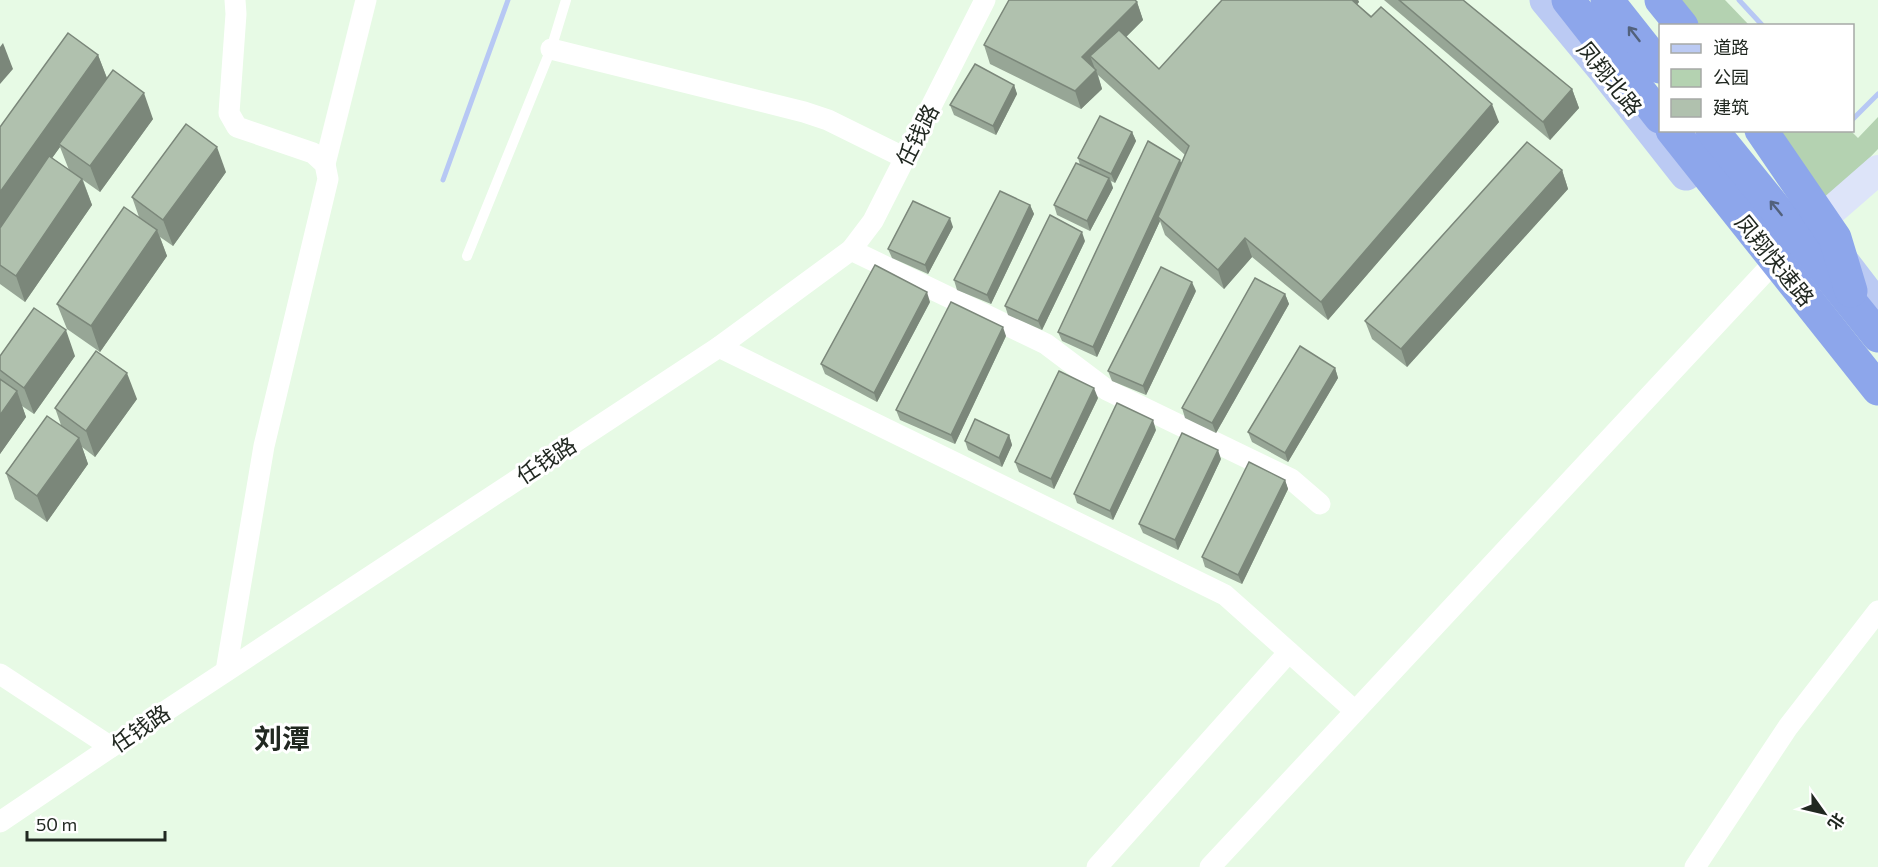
<svg xmlns="http://www.w3.org/2000/svg" width="1878" height="867" font-family="Commissioner,'Noto Sans SC',sans-serif">
	<rect width="100%" height="100%" fill="#e7fae5"/>
	<g fill="#b4d2b1">
		<path d="M1675 0H1725L1749 25H1695Z"/>
		<path d="M1878 117V149L1828 201 1775 131H1851L1858 138Z"/>
	</g>
	<g fill="none" stroke-linecap="round" stroke-linejoin="round">
		<g stroke="#b7c8f4" stroke-width="5">
			<path d="M1739 0 1763 26"/>
			<path d="M1852 120 1878 94"/>
			<path d="M443 180 508 0"/>
		</g>
		<path stroke="#fff" stroke-width="10" d="M467 256 551 49 566 0"/>
		<g stroke="#fff" stroke-width="21">
			<path d="M551 49 804 112 828 120 905 158"/>
			<path d="M325 164 366 0"/>
			<path d="M851 250 1046 344 1107 390 1291 479 1320 504"/>
			<path d="M719 347 1225 595 1355 711"/>
			<path d="M226 671 264 446 328 179 325 164 313 153 237 127 229 113 236 14 235 0"/>
			<path d="M0 674 111 747"/>
			<path d="M0 822 111 747 719 347 851 250 873 221 985 0"/>
			<path d="M1097 867 1289 652"/>
			<path d="M1210 867 1765 272"/>
			<path d="M1695 867 1788 727 1878 611"/>
		</g>
		<path stroke="#dde4f9" stroke-width="30" d="M1815 225 1878 170"/>
		<g stroke="#bbcaf3" stroke-width="33">
			<path d="M1546 0 1605 71 1686 174"/>
			<path d="M1839 257 1878 308"/>
		</g>
		<g stroke="#8da6eb" stroke-width="33">
			<path d="M1568 0 1660 117"/>
			<path d="M1607 0 1660 67"/>
			<path d="M1661 0 1682 26"/>
			<path d="M1672 130 1878 389"/>
			<path d="M1712 130 1878 336"/>
			<path d="M1761 130 1835 238 1851 291"/>
		</g>
	</g>
	<g fill="#97a696" fill-rule="evenodd">
		<path d="M1222 0H1358L1359 2 1357 4 1499 122 1328 320 1252 257 1224 289 1165 235 1160 221 1097 357 1062 341 1058 332 1181 164 1185 155 1098 75 1102 89 1081 109 990 64 984 45 1137 2 1143 20 1126 37 1159 69Z"/>
		<path d="M1384 0H1463L1572 89 1579 108 1550 140Z"/>
		<path d="M98 55 107 78 153 119 100 192 83 180 92 205 25 302 0 284V127ZM60 147 69 170 52 158Z"/>
		<path d="M1014 85 1017 94 996 135 954 115 950 105Z"/>
		<path d="M1132 132 1136 141 1115 183 1111 181 1113 188 1090 231 1057 215 1054 205 1080 165 1078 158Z"/>
		<path d="M1562 170 1568 189 1407 367 1372 339 1365 321Z"/>
		<path d="M226 172 173 246 160 237 167 256 100 352 67 329 57 304 139 217 132 197Z"/>
		<path d="M1030 205 1034 214 991 304 957 290 954 280Z"/>
		<path d="M953 227 928 274 892 258 888 249Z"/>
		<path d="M1085 241 1042 330 1008 315 1005 306Z"/>
		<path d="M1196 291 1146 395 1112 381 1108 371Z"/>
		<path d="M1285 294 1289 304 1216 433 1185 418 1182 408Z"/>
		<path d="M930 302 877 402 825 374 821 364Z"/>
		<path d="M1006 336 955 444 900 420 896 410Z"/>
		<path d="M0 356H75L34 414 22 406 26 417 0 454Z"/>
		<path d="M1335 368 1338 378 1288 462 1252 442 1248 432Z"/>
		<path d="M1098 398 1054 489 1019 472 1015 462Z"/>
		<path d="M137 399 95 457 82 447 88 464 47 522 15 499 6 473 61 425 55 408Z"/>
		<path d="M1156 430 1113 520 1077 503 1074 494Z"/>
		<path d="M1009 435 1012 445 1002 467 968 450 965 441Z"/>
		<path d="M1221 459 1178 550 1143 533 1139 524Z"/>
		<path d="M1285 480 1288 489 1242 584 1205 567 1202 557Z"/>
	</g>
	<g fill="#7b877a">
		<path d="M1347 0H1358L1359 2 1351 12Z"/>
		<path d="M1137 2 1143 20 1099 64 1090 56 1095 69 1082 57Z"/>
		<path d="M3 43 13 69 0 84V47Z"/>
		<path d="M98 55 108 81 59 144 60 147 0 231V192Z"/>
		<path d="M1096 70 1102 89 1081 109 1075 91Z"/>
		<path d="M1014 85 1017 94 996 135 993 126Z"/>
		<path d="M1572 89 1579 108 1550 140 1543 122Z"/>
		<path d="M144 93 153 119 100 192 90 166Z"/>
		<path d="M1492 104 1499 122 1328 320 1321 302Z"/>
		<path d="M1132 132 1136 141 1115 183 1111 174Z"/>
		<path d="M217 147 226 172 173 246 163 220Z"/>
		<path d="M1180 160 1184 170 1158 217 1160 221 1097 357 1093 347Z"/>
		<path d="M1562 170 1568 189 1407 367 1401 349Z"/>
		<path d="M1109 178 1113 188 1090 231 1087 221Z"/>
		<path d="M82 179 92 205 25 302 16 276Z"/>
		<path d="M1030 205 1034 214 991 304 987 295Z"/>
		<path d="M950 218 953 227 928 274 925 265Z"/>
		<path d="M157 230 167 256 100 352 91 326Z"/>
		<path d="M1082 232 1085 241 1042 330 1038 321Z"/>
		<path d="M1245 238 1252 257 1224 289 1218 270Z"/>
		<path d="M1192 282 1196 291 1146 395 1143 386Z"/>
		<path d="M927 292 930 302 877 402 874 393Z"/>
		<path d="M1285 294 1289 304 1216 433 1212 423Z"/>
		<path d="M1003 327 1006 336 955 444 951 435Z"/>
		<path d="M66 330 75 356 34 414 24 388Z"/>
		<path d="M1335 368 1338 378 1288 462 1285 453Z"/>
		<path d="M127 373 137 399 95 457 86 431Z"/>
		<path d="M1094 388 1098 398 1054 489 1051 479Z"/>
		<path d="M17 391 26 417 0 454V415Z"/>
		<path d="M1153 420 1156 430 1113 520 1110 511Z"/>
		<path d="M1009 435 1012 445 1002 467 999 458Z"/>
		<path d="M79 438 88 464 47 522 37 496Z"/>
		<path d="M1218 450 1221 459 1178 550 1175 540Z"/>
		<path d="M1285 480 1288 489 1242 584 1238 575Z"/>
	</g>
	<g fill="#b0c1ae" stroke="#7b877a" stroke-width="1.5">
		<path d="M1009 0H1135L1137 2 1082 57 1096 70 1075 91 984 45Z"/>
		<path d="M1222 0H1352L1371 17 1381 7 1492 104 1321 302 1245 238 1218 270 1158 217 1189 146 1090 56 1119 30 1159 69Z"/>
		<path d="M1399 0H1463L1572 89 1543 122Z"/>
		<path d="M68 33 98 55 0 192V127Z"/>
		<path d="M975 64 1014 85 993 126 950 105Z"/>
		<path d="M113 70 144 93 90 166 59 144Z"/>
		<path d="M1100 116 1132 132 1111 174 1078 158Z"/>
		<path d="M186 124 217 147 163 220 132 197Z"/>
		<path d="M1148 141 1180 160 1093 347 1058 332Z"/>
		<path d="M1527 142 1562 170 1401 349 1365 321Z"/>
		<path d="M49 156 82 179 16 276 0 265V228Z"/>
		<path d="M1076 163 1109 178 1087 221 1054 205Z"/>
		<path d="M1000 191 1030 205 987 295 954 280Z"/>
		<path d="M913 201 950 218 925 265 888 249Z"/>
		<path d="M124 207 157 230 91 326 57 304Z"/>
		<path d="M1050 215 1082 232 1038 321 1005 306Z"/>
		<path d="M875 265 927 292 874 393 821 364Z"/>
		<path d="M1161 267 1192 282 1143 386 1108 371Z"/>
		<path d="M1255 278 1285 294 1212 423 1182 408Z"/>
		<path d="M951 302 1003 327 951 435 896 410Z"/>
		<path d="M34 308 66 330 24 388 0 370V356Z"/>
		<path d="M1300 346 1335 368 1285 453 1248 432Z"/>
		<path d="M96 351 127 373 86 431 55 408Z"/>
		<path d="M1059 371 1094 388 1051 479 1015 462Z"/>
		<path d="M0 379 17 391 0 415Z"/>
		<path d="M1117 403 1153 420 1110 511 1074 494Z"/>
		<path d="M47 416 79 438 37 496 6 473Z"/>
		<path d="M975 419 1009 435 999 458 965 441Z"/>
		<path d="M1182 433 1218 450 1175 540 1139 524Z"/>
		<path d="M1249 462 1285 480 1238 575 1202 557Z"/>
	</g>
	<defs><path id="oneway-shaft" d="M-6 0H5M1.5-3L5.5 0L1.5 3" fill="none" stroke-width="1.6" stroke-linecap="round" stroke-linejoin="round" transform="scale(1.5)"/></defs>
	<g stroke="#52617c">
		<use href="#oneway-shaft" transform="translate(1634 34) rotate(-128)"/>
		<use href="#oneway-shaft" transform="translate(1776 208) rotate(-129)"/>
	</g>
	<g text-anchor="middle" dominant-baseline="central" stroke-width="6" stroke-linejoin="round" paint-order="stroke">
		<g font-size="22" fill="#212821" stroke="#fff">
			<text transform="translate(1610 78) rotate(51)">凤翔北路</text>
			<text transform="translate(917 135) rotate(-63)">任钱路</text>
			<text transform="translate(1775 260) rotate(51)">凤翔快速路</text>
			<text transform="translate(546 460) rotate(-33)">任钱路</text>
			<text transform="translate(140 728) rotate(-34)">任钱路</text>
		</g>
		<g font-size="28" font-weight="bold" fill="#212821" stroke="#fff">
			<text x="282" y="738">刘潭</text>
		</g>
	</g>
	<rect x="1659" y="24" width="195" height="108" fill="#ffffff" stroke="#a6a9a6" stroke-width="1.5"/>
	<rect x="1671" y="44" width="30" height="9" fill="#bbcaf3" stroke="#a6a9a6" stroke-width="1.5"/>
	<text x="1713" y="54" font-size="18" fill="#212821">道路</text>
	<rect x="1671" y="69" width="30" height="18" fill="#b4d2b1" stroke="#a6a9a6" stroke-width="1.5"/>
	<text x="1713" y="84" font-size="18" fill="#212821">公园</text>
	<rect x="1671" y="99" width="30" height="18" fill="#b0c1ae" stroke="#a6a9a6" stroke-width="1.5"/>
	<text x="1713" y="114" font-size="18" fill="#212821">建筑</text>
	<g transform="translate(1824 813) rotate(124)" stroke="#ffffff" stroke-width="4.5" paint-order="stroke">
	<path d="M0-4.5L10 22L0 15L-10 22Z" fill="#212821"/>
	<text y="-9" font-size="16" font-weight="bold" text-anchor="middle" fill="#212821">北</text>
	</g>
	<path d="M27 831v9h138v-9" fill="none" stroke="#212821" stroke-width="3"/>
	<text x="36" y="831" font-size="18" fill="#212821" stroke="#ffffff" stroke-width="4.5" paint-order="stroke">50 m</text>
</svg>
